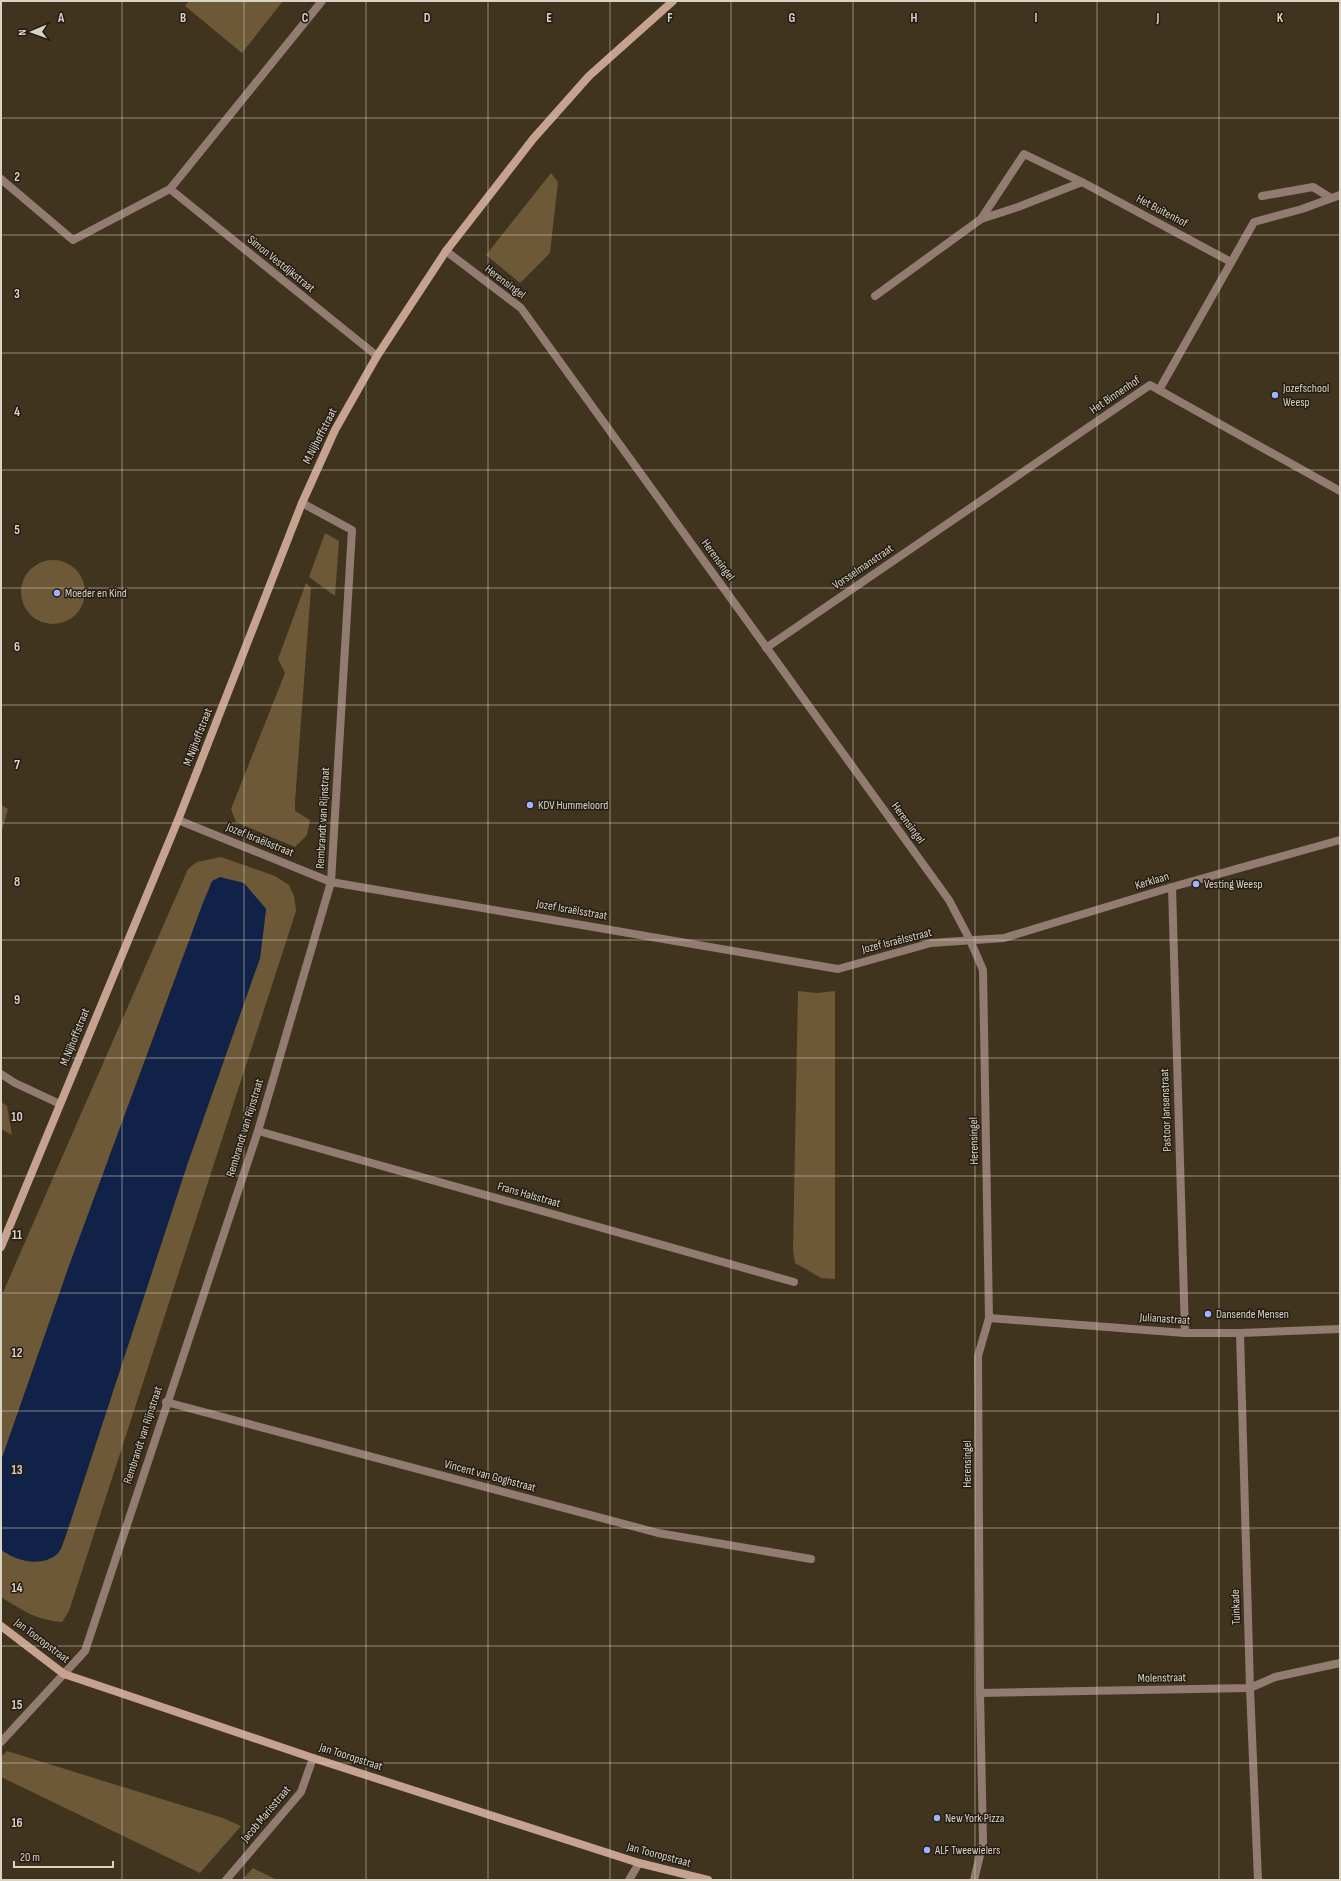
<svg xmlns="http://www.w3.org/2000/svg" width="1341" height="1881" font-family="'Sofia Sans Condensed',sans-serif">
	<rect width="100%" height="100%" fill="#41341f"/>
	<g fill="#6d5838">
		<path d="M189 1H283L242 53 185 6Z"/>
		<path d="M551 173 558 182 550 253 520 283 486 255Z"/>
		<path d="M325 533 339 541 335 596 309 577Z"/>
		<circle cx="53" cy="592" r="32"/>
		<path d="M306 583 311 588 295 802V811L310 820 307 835 295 847 236 822 231 809 285 673 278 659Z"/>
		<path d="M1 805 8 809 1 834Z"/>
		<path d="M221 857 275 876 289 885 294 896 296 911 69 1611 62 1622C36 1620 22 1610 1 1597V1549L4 1552 58 1553 65 1538 187 1165 260 958 266 909 254 895 208 893 203 903 69 1266 1 1461V1297L188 869 197 862Z"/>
		<path d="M798 991 817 993 835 991V1279L821 1278 795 1263 793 1250Z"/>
		<path d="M1 1102 7 1106 12 1135 1 1129Z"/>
		<path d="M7 1751 223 1818 241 1826 200 1873 1 1777V1757Z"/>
		<path d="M253 1868 277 1880H242Z"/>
	</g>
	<path fill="#102247" d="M220 877 244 883 266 909 260 958 187 1165 65 1538C63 1542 62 1548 59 1552 46 1568 14 1562 1 1549V1461L69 1266 203 903 212 881Z"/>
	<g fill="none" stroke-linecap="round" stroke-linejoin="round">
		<path stroke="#927b70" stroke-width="8" d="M1262 196 1313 187 1331 198"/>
		<g stroke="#927b70" stroke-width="8">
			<path d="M322 1 170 189 377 356"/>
			<path d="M1 179 73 240 170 189"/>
			<path d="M981 219 1024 154 1082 182"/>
			<path d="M446 251 521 308 949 900 970 940 983 970 989 1318 978 1356 980 1693 983 1843 974 1880"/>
			<path d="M875 296 981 219 1018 207 1082 182 1231 262"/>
			<path d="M1159 390 1254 222 1302 209 1340 195"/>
			<path d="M766 648 1150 385 1340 491"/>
			<path d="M178 820 331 882 838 969 931 943 1004 938 1172 887 1340 840"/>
			<path d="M1172 887 1185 1333"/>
			<path d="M1 1074 15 1083 60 1104"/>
			<path d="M258 1131 794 1282"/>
			<path d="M989 1318 1185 1333H1240L1340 1329"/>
			<path d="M1240 1333 1250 1688 1258 1880"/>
			<path d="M166 1402 658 1533 811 1559"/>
			<path d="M980 1693 1250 1688 1275 1677 1340 1663"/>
			<path d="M1 1742 85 1651 258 1131 331 882 352 530 302 503"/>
			<path d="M226 1880 301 1792 313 1758"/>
			<path d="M629 1880 639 1863"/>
		</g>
		<g stroke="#c6a291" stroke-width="8">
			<path d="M1 1247 178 820 302 503 335 430 377 356 446 251 533 139 589 76 673 1"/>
			<path d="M1 1626 64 1674 313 1758 639 1863 708 1880"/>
		</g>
	</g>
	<path fill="none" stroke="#dcd3c7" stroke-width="1" stroke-opacity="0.55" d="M122 1V1880M244 1V1880M366 1V1880M488 1V1880M610 1V1880M731 1V1880M853 1V1880M975 1V1880M1097 1V1880M1219 1V1880M1 118H1340M1 235H1340M1 353H1340M1 470H1340M1 588H1340M1 705H1340M1 823H1340M1 940H1340M1 1058H1340M1 1176H1340M1 1293H1340M1 1411H1340M1 1528H1340M1 1646H1340M1 1763H1340"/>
	<g fill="#9cb4fd" stroke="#231c13" stroke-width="1.5">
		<circle cx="1275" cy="395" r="4"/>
		<circle cx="57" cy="593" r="4"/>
		<circle cx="530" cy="805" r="4"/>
		<circle cx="1196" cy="884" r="4"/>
		<circle cx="1208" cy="1314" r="4"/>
		<circle cx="937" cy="1818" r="4"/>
		<circle cx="927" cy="1850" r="4"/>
	</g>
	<g text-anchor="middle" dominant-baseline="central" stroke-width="3" stroke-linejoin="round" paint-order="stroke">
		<g font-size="12" fill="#dcd3c7" stroke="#231c13">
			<text transform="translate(1162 211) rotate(28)">Het Buitenhof</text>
			<text transform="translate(281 264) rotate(39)">Simon Vestdijkstraat</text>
			<text transform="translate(505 282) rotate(37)">Herensingel</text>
			<text transform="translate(1115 395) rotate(-34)">Het Binnenhof</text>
			<text transform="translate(320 436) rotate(-63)">M.Nijhoffstraat</text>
			<text transform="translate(718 560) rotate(54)">Herensingel</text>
			<text transform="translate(863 567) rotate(-34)">Vorsselmanstraat</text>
			<text transform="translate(198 737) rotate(-69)">M.Nijhoffstraat</text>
			<text transform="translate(323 818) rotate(-87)">Rembrandt van Rijnstraat</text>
			<text transform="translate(908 823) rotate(54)">Herensingel</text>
			<text transform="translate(260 840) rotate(22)">Jozef Israëlsstraat</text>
			<text transform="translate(1152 881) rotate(-17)">Kerklaan</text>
			<text transform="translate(572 910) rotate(10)">Jozef Israëlsstraat</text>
			<text transform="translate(897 941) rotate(-14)">Jozef Israëlsstraat</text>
			<text transform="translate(75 1037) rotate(-68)">M.Nijhoffstraat</text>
			<text transform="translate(1166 1110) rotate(-92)">Pastoor Jansenstraat</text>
			<text transform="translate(245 1128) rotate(-73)">Rembrandt van Rijnstraat</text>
			<text transform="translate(974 1141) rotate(-91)">Herensingel</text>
			<text transform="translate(529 1195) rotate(16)">Frans Halsstraat</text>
			<text transform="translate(1165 1319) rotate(4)">Julianastraat</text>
			<text transform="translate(143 1435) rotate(-72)">Rembrandt van Rijnstraat</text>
			<text transform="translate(967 1464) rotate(-90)">Herensingel</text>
			<text transform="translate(490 1476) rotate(15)">Vincent van Goghstraat</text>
			<text transform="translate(1236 1607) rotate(-92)">Tuinkade</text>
			<text transform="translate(42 1641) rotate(37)">Jan Tooropstraat</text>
			<text transform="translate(1162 1678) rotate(-1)">Molenstraat</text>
			<text transform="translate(351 1757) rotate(18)">Jan Tooropstraat</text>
			<text transform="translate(266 1814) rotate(-50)">Jacob Marisstraat</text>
			<text transform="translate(659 1855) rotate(15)">Jan Tooropstraat</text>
		</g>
		<g font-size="12" fill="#dcd3c7" stroke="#231c13" text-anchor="start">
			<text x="1283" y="388">Jozefschool<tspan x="1283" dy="14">Weesp</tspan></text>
			<text x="65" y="593">Moeder en Kind</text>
			<text x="538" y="805">KDV Hummeloord</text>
			<text x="1204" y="884">Vesting Weesp</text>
			<text x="1216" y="1314">Dansende Mensen</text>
			<text x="945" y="1818">New York Pizza</text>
			<text x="935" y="1850">ALF Tweewielers</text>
		</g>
	</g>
	<g font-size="13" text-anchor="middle" font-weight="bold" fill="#dcd3c7" stroke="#231c13" stroke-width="3" stroke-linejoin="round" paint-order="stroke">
		<text x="61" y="22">A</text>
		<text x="183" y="22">B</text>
		<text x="305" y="22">C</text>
		<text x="427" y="22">D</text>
		<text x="549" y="22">E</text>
		<text x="670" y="22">F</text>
		<text x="792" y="22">G</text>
		<text x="914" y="22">H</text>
		<text x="1036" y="22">I</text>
		<text x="1158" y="22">J</text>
		<text x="1280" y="22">K</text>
		<text x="17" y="181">2</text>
		<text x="17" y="298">3</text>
		<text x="17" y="416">4</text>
		<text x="17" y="534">5</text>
		<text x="17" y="651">6</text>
		<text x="17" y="769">7</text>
		<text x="17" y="886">8</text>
		<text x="17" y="1004">9</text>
		<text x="17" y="1121">10</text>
		<text x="17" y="1239">11</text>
		<text x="17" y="1357">12</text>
		<text x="17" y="1474">13</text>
		<text x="17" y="1592">14</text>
		<text x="17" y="1709">15</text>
		<text x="17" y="1827">16</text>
	</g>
	<rect width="1341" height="1881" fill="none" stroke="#dcd3c7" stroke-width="4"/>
	<g transform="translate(32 32) rotate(268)" stroke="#231c13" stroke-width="3" paint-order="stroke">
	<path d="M0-3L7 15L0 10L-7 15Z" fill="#dcd3c7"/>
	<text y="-6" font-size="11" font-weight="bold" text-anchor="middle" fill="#dcd3c7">N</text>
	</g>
	<path d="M14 1861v6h99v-6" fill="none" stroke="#dcd3c7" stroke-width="2"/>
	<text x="20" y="1861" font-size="12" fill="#dcd3c7" stroke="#231c13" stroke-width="3" paint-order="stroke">20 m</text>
</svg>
